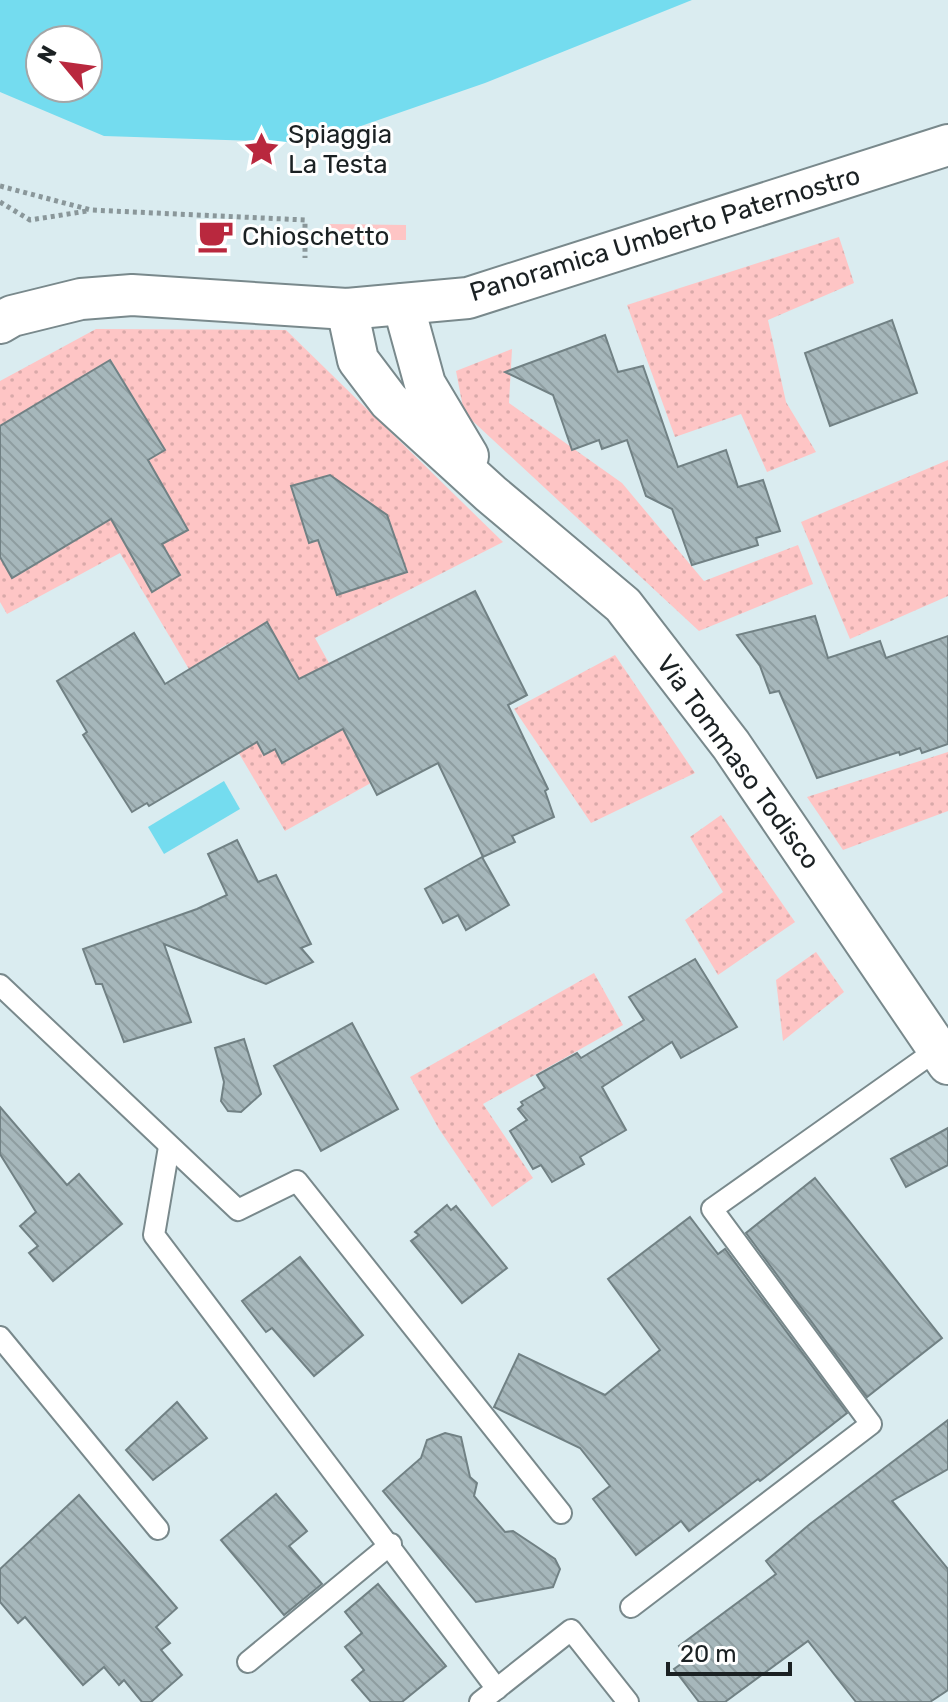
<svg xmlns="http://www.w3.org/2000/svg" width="948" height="1702" font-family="Rubik,sans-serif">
	<defs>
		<pattern id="garden-dots" width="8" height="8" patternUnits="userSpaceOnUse" patternTransform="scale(2)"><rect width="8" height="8" fill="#fec5c5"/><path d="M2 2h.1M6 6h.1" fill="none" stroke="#d9a9a9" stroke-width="1.8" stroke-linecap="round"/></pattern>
		<pattern id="building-back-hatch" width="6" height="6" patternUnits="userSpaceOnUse" patternTransform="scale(2)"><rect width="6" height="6" fill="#a6b7bb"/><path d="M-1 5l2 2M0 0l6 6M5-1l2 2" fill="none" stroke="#8e9da0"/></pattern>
	</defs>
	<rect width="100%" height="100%" fill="#daecf0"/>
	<path fill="#fec5c5" d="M327 224 406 225V240H327Z"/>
	<g fill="url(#garden-dots)" fill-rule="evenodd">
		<path d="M839 237 854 283 768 320 786 402 816 452 767 472 741 414 675 437 627 305Z"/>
		<path d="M96 329 286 330 503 542 315 638 382 758 378 779 285 831 120 553 7 614 0 602V557L13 578 65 546 40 481 5 423 0 425V381ZM111 360 165 450 137 467 57 392ZM330 475 387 515 407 572 337 594 318 540 309 542 291 486ZM187 530 162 544 180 575 152 591 128 547ZM267 622 285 653 305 706 315 701 333 735 283 763 219 649Z"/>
		<path d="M512 349 509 403 622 483 704 581 798 545 813 584 699 631 464 413 456 371Z"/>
		<path d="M948 460V596L850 639 801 522Z"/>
		<path d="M615 655 695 773 591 823 514 709Z"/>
		<path d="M948 752V811L843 850 807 797Z"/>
		<path d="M721 815 795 922 718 975 685 920 723 892 690 837Z"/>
		<path d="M816 952 844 992 783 1041 776 980Z"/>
		<path d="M594 973 623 1025 483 1104 533 1178 492 1207 439 1129 410 1077Z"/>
	</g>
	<g fill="#74dcef" fill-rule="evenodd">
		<path d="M0 0H692L485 83 312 143 104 136 0 92ZM88 40V88H40V40Z"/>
		<path d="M224 781 240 809 164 854 148 827Z"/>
	</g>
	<g fill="url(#building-back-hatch)" stroke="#718184" stroke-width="2">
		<path d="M892 320 917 393 830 426 805 353Z"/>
		<path d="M605 335 618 372 643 366 678 467 726 450 738 487 763 480 780 531 756 538 758 545 692 565 672 509 646 496 627 440 602 449 599 440 572 450 553 395 505 372Z"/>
		<path d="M110 360 165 450 148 460 188 530 162 544 180 575 152 592 111 519 12 578 0 557V426Z"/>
		<path d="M330 475 387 515 407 572 337 595 318 540 309 543 291 486Z"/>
		<path d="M475 591 527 695 508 705 548 789 545 791 554 817 512 836 515 842 483 857 438 763 377 795 343 729 282 763 275 749 264 755 257 742 149 806 147 803 132 812 83 735 87 732 57 681 134 633 165 684 267 622 299 679Z"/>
		<path d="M815 616 828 658 880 641 886 658 948 636V744L922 753 920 748 900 755 899 752 817 778 779 691 770 693 760 666 737 635Z"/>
		<path d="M237 840 258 882 276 875 311 944 301 948 313 962 266 984 164 944 191 1022 124 1042 102 984H96L83 949 197 909 227 895 208 854Z"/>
		<path d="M482 857 509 905 466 930 458 915 443 923 425 889Z"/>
		<path d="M695 959 737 1027 681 1058 672 1042 602 1087 626 1130 580 1157 584 1164 552 1182 541 1165 533 1169 510 1131 527 1120 518 1109 523 1105 521 1102 545 1088 537 1075 577 1053 581 1058 644 1020 629 997Z"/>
		<path d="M352 1023 398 1109 321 1151 274 1066Z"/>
		<path d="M244 1039 261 1094 241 1112 228 1111 221 1101 224 1082 215 1048Z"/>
		<path d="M0 1107 67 1185 79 1174 122 1224 53 1281 29 1253 38 1246 20 1226 36 1212 0 1154Z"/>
		<path d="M948 1128V1165L906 1187 891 1159Z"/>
		<path d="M815 1178 942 1338 867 1397 746 1233Z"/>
		<path d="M447 1205 451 1210 456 1206 507 1268 462 1303 411 1241 419 1235 415 1232Z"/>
		<path d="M690 1217 718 1254 725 1249 847 1413 760 1481 758 1479 689 1531 681 1521 636 1555 593 1499 610 1486 580 1448 494 1407 519 1354 605 1395 660 1350 608 1279Z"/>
		<path d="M300 1257 363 1335 314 1376 272 1328 266 1332 242 1301Z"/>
		<path d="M177 1402 207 1438 153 1480 126 1450Z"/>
		<path d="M948 1420V1469L892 1501 948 1569V1690L930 1702H856L808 1641 725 1702H699L674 1669 688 1659 679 1646 776 1574 766 1561 810 1524Z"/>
		<path d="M445 1433 461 1437 470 1477 477 1483 474 1496 505 1532 513 1531 555 1559 560 1569 553 1587 476 1602 383 1491 421 1458 427 1440Z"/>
		<path d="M276 1494 307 1531 289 1546 322 1584 284 1615 221 1540Z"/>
		<path d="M79 1495 177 1608 156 1627 170 1643 161 1650 182 1675 151 1702H142L124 1680 119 1685 104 1667 83 1685 25 1617 18 1623 0 1602V1569Z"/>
		<path d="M378 1584 446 1666 402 1702H371L352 1680 364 1670 345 1647 362 1633 345 1612Z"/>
	</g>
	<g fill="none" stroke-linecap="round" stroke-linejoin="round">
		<defs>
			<g id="service">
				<path d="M0 985 238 1210 297 1181 561 1513"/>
				<path d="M169 1147 154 1235 497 1689"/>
				<path d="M0 1337 158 1529"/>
				<path d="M631 1607 871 1424 712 1209 938 1049"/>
				<path d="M248 1662 391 1544"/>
				<path d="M480 1702 571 1630 628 1702"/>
			</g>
			<g id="minor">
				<path d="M403 304 425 384 468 456"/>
				<path d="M347 309 358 360 389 401 491 494 623 605 731 745 948 1064"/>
				<path d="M0 323 12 316 81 299 132 295 347 309 468 298 948 145"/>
			</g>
		</defs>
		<use href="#service" stroke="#79898c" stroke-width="24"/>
		<use href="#minor" stroke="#79898c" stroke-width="44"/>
		<g stroke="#8a979a" stroke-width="5" stroke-dasharray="4 4" stroke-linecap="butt">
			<path d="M0 186 91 210 305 220V258"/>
			<path d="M0 202 30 220 87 211"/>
		</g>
		<use href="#service" stroke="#fff" stroke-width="20"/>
		<use href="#minor" stroke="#fff" stroke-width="40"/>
	</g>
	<defs>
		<symbol id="sight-bare" viewBox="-9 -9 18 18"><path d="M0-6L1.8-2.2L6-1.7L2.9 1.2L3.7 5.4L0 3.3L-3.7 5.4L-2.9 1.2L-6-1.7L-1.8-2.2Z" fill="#b9283e" stroke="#fff" stroke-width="2.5" paint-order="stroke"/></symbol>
		<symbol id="cafe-bare" viewBox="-9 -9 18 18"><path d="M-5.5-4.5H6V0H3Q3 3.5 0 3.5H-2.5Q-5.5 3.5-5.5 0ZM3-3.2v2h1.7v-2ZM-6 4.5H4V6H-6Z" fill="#b9283e" stroke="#fff" stroke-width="2.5" paint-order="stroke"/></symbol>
	</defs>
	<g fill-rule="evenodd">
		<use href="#sight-bare" x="236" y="124" width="51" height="51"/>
		<use href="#cafe-bare" x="190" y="210" width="51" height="51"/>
	</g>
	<g text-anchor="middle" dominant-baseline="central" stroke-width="6" stroke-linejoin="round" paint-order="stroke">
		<g font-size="26" fill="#1b2123" stroke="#fff" text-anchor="start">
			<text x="288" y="134">Spiaggia<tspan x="288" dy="30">La Testa</tspan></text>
			<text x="242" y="236">Chioschetto</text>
		</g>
		<g font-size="26" fill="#1b2123" stroke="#fff">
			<text transform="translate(665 234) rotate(-17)">Panoramica Umberto Paternostro</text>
			<text transform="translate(738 762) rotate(54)">Via Tommaso Todisco</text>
		</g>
	</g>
	<g transform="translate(64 64) rotate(299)"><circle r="38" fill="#ffffff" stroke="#a4a6a7" stroke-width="2"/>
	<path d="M0-6L14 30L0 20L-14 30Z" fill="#b9283e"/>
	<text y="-12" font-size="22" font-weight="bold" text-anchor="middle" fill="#1b2123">N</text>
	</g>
	<path d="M668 1662v12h122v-12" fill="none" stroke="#1b2123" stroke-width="4"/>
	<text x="680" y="1662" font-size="24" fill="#1b2123" stroke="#ffffff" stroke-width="6" paint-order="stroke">20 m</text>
</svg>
